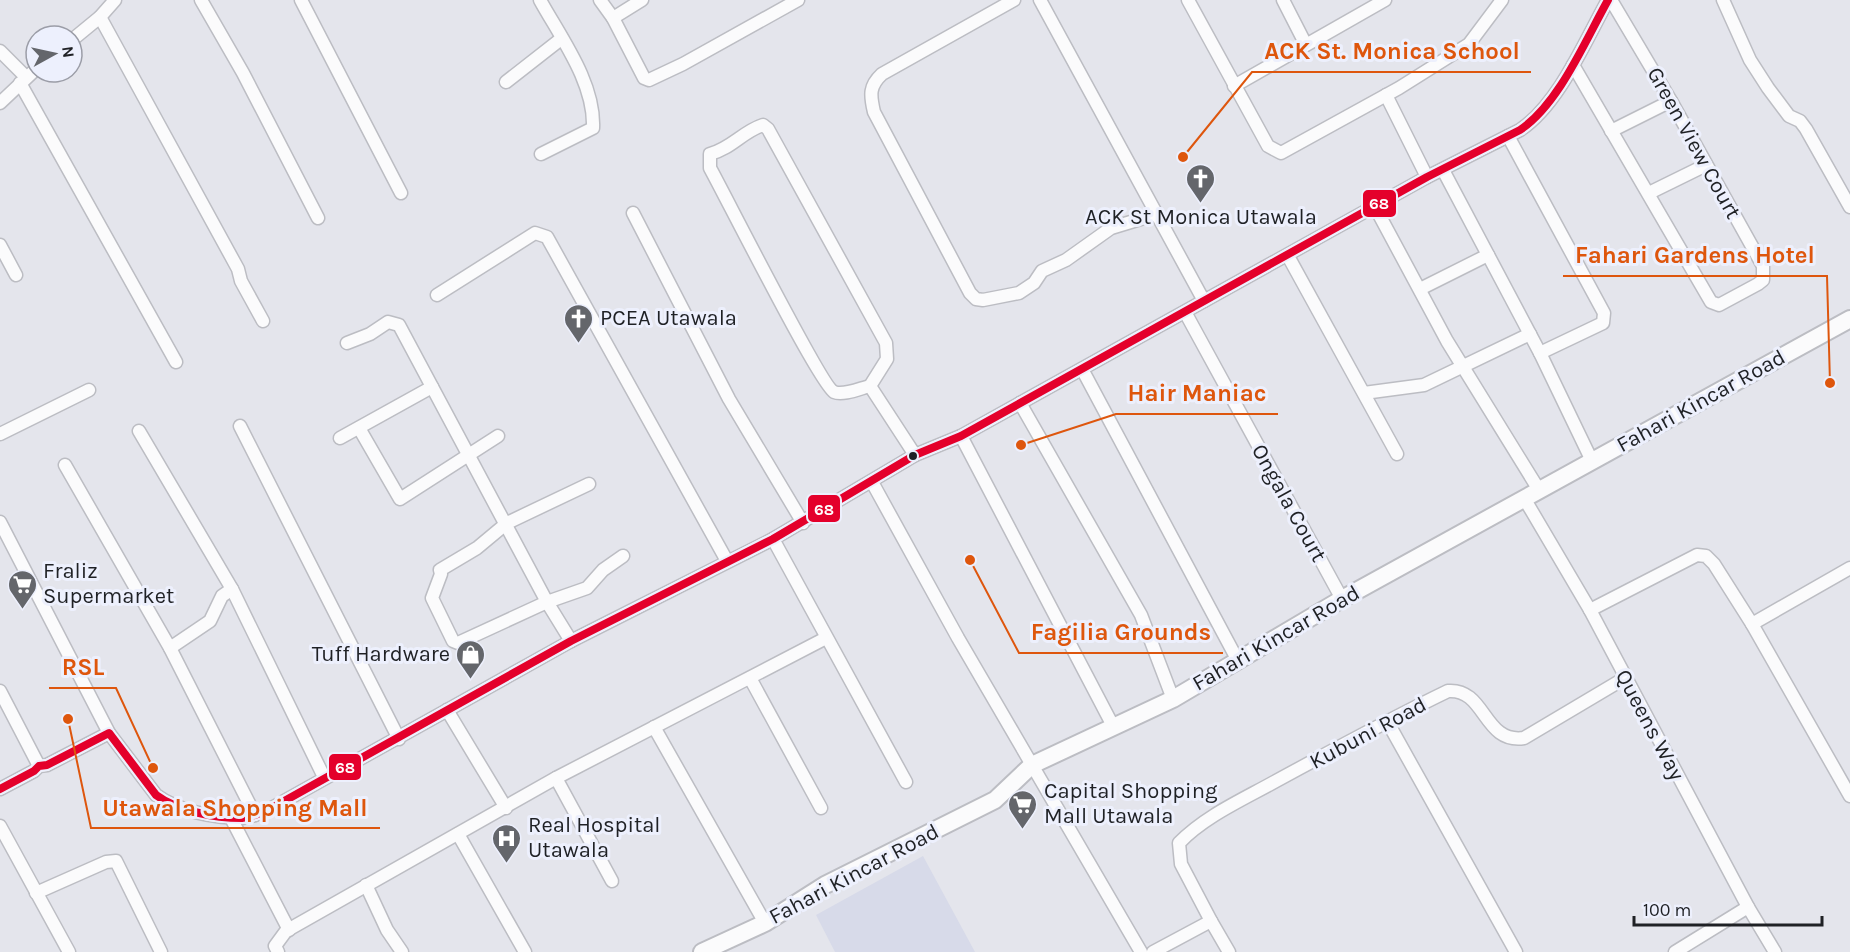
<svg xmlns="http://www.w3.org/2000/svg" width="1850" height="952" font-family="Karla,sans-serif">
	<rect width="100%" height="100%" fill="#e4e5ec"/>
	<path fill="#d7dae9" d="M923 856 975 952H835L816 915Z"/>
	<g fill="none" stroke-linecap="round" stroke-linejoin="round">
		<defs>
			<g id="minor">
				<path d="M201 0 243 73 318 218"/>
				<path d="M301 0 401 193"/>
				<path d="M540 0C561 38 595 83 593 128L541 154"/>
				<path d="M600 0 613 18 644 78 649 80 683 64 798 0"/>
				<path d="M1014 0 882 74C869 86 870 95 874 112L970 293 976 299 983 300 1019 293 1034 283 1042 271 1066 260 1111 228 1157 214"/>
				<path d="M1040 0 1204 301"/>
				<path d="M1188 0 1268 146 1281 153 1399 88 1469 44 1502 0"/>
				<path d="M1283 0 1305 43"/>
				<path d="M1723 0 1750 60 1768 88 1789 116 1800 121 1806 129 1850 207"/>
				<path d="M100 17 238 269 241 281 263 321"/>
				<path d="M613 18 642 0"/>
				<path d="M72 40 100 17 115 0"/>
				<path d="M0 51 26 77"/>
				<path d="M1573 65 1711 302 1719 305 1758 284 1763 280V266L1671 101 1611 0"/>
				<path d="M506 82 561 39"/>
				<path d="M20 83 176 362"/>
				<path d="M1234 86 1385 0"/>
				<path d="M1386 95 1427 177"/>
				<path d="M0 103 36 69"/>
				<path d="M763 125 768 129 886 343 887 359 870 386C861 388 843 396 834 392 821 386 725 195 710 168V154C732 148 742 132 763 125Z"/>
				<path d="M1611 131 1671 101"/>
				<path d="M1508 136 1604 313 1603 323 1540 353"/>
				<path d="M1443 170 1540 353 1592 461"/>
				<path d="M1649 193 1706 165"/>
				<path d="M1375 207 1447 341 1539 490"/>
				<path d="M633 213 729 399 803 523"/>
				<path d="M0 245 16 275"/>
				<path d="M1288 256 1397 454"/>
				<path d="M1420 289 1488 255"/>
				<path d="M437 295 535 233 547 237 727 561"/>
				<path d="M1185 312 1342 599"/>
				<path d="M347 343 370 334 388 322 399 325 547 602 571 641"/>
				<path d="M1082 369 1237 659"/>
				<path d="M870 386 915 455"/>
				<path d="M1364 393 1424 385 1530 334"/>
				<path d="M1020 403 1141 615 1173 699"/>
				<path d="M240 426 399 739"/>
				<path d="M359 428 400 499 498 436"/>
				<path d="M139 431 232 589 324 777"/>
				<path d="M0 434 89 390"/>
				<path d="M961 436 1113 726"/>
				<path d="M340 438 432 387"/>
				<path d="M65 465 170 648 255 815"/>
				<path d="M872 482 958 638 1141 952"/>
				<path d="M589 484 507 523 477 548 440 570 441 574 432 598 453 641 458 643 547 602 587 588 603 570 623 556"/>
				<path d="M1524 498 1590 610 1748 907 1775 952"/>
				<path d="M0 522 109 733"/>
				<path d="M773 539 906 782"/>
				<path d="M1590 610 1697 555 1706 556 1714 564 1752 624 1850 796"/>
				<path d="M1752 624 1850 568"/>
				<path d="M170 648 210 621 222 596 232 589"/>
				<path d="M750 678 821 808"/>
				<path d="M0 691 39 766"/>
				<path d="M447 710 506 808"/>
				<path d="M1387 721 1516 952"/>
				<path d="M654 727 765 923"/>
				<path d="M556 778 612 881"/>
				<path d="M0 789 34 771 39 766 47 765 109 733 156 795C177 811 215 818 242 818 252 817 261 813 270 809L571 641 773 539 915 455 961 436 1427 177 1520 130C1559 104 1585 41 1608 0"/>
				<path d="M230 816 289 930"/>
				<path d="M0 826 69 952"/>
				<path d="M458 834 525 952"/>
				<path d="M366 885 387 930 402 952"/>
				<path d="M36 893 106 862 116 861 161 952"/>
				<path d="M1211 921 1181 864 1179 843C1205 816 1244 799 1276 781 1333 750 1390 719 1448 691 1486 688 1483 744 1524 738L1625 678"/>
				<path d="M278 952 275 946 286 931 556 778 826 638"/>
				<path d="M1153 952 1211 921 1229 952"/>
				<path d="M1675 952 1748 907"/>
			</g>
			<path id="tertiary" d="M702 952 765 923 825 885 995 800 1032 765 1173 699 1342 599 1850 319"/>
		</defs>
		<use href="#minor" stroke="#bcbdc3" stroke-width="15"/>
		<use href="#tertiary" stroke="#bcbdc3" stroke-width="20"/>
		<use href="#minor" stroke="#fbfbfc" stroke-width="12"/>
		<use href="#tertiary" stroke="#fbfbfc" stroke-width="16"/>
		<defs>
			<path id="bus-1" d="M0 789 34 771 39 766 47 765 109 733 156 795C177 811 215 818 242 818 252 817 261 813 270 809L571 641 773 539 915 455 961 436 1427 177 1520 130C1559 104 1585 41 1608 0"/>
		</defs>
		<use href="#bus-1" stroke="#edf0fd" stroke-width="12"/>
		<use href="#bus-1" stroke="#e4002b" stroke-width="8"/>
	</g>
	<defs>
		<symbol id="church-pin" viewBox="-11 -11 22 30"><path d="M0 17L-7.5 6A9.5 9.5 0 1 1 7.5 6Z" fill="#64666b" stroke="#edf0fd"/><path d="M-1.2-6h2.4v3.5h3.3v2.4h-3.3V6h-2.4V-.1h-3.3v-2.4h3.3Z" fill="#fff"/></symbol>
		<symbol id="supermarket-pin" viewBox="-11 -11 22 30"><path d="M0 17L-7.5 6A9.5 9.5 0 1 1 7.5 6Z" fill="#64666b" stroke="#edf0fd"/><path d="M-6-5.5h2.5l.6 2H6L4.5 2H-2.5L-4.4-4H-6ZM-1.5 3.2a1.3 1.3 0 1 0 .1 0ZM3 3.2a1.3 1.3 0 1 0 .1 0Z" fill="#fff"/></symbol>
		<symbol id="shop-pin" viewBox="-11 -11 22 30"><path d="M0 17L-7.5 6A9.5 9.5 0 1 1 7.5 6Z" fill="#64666b" stroke="#edf0fd"/><path d="M-5-2.5h2.3a2.7 3.5 0 0 1 5.4 0H5L5.5 6h-11ZM-1.5-2.5h3a1.5 2.3 0 0 0-3 0Z" fill="#fff"/></symbol>
		<symbol id="hospital-pin" viewBox="-11 -11 22 30"><path d="M0 17L-7.5 6A9.5 9.5 0 1 1 7.5 6Z" fill="#64666b" stroke="#edf0fd"/><path d="M-5-5h3v3.5h4V-5h3V5h-3V1.5h-4V5h-3Z" fill="#fff"/></symbol>
	</defs>
	<g fill-rule="evenodd">
		<use href="#church-pin" x="1184" y="162" width="33" height="45"/>
		<use href="#church-pin" x="562" y="302" width="33" height="45"/>
		<use href="#supermarket-pin" x="6" y="568" width="33" height="45"/>
		<use href="#shop-pin" x="454" y="638" width="33" height="45"/>
		<use href="#supermarket-pin" x="1006" y="788" width="33" height="45"/>
		<use href="#hospital-pin" x="490" y="822" width="33" height="45"/>
	</g>
	<circle fill="#1f2125" stroke="#edf0fd" stroke-width="2" cx="913" cy="456" r="5"/>
	<g text-anchor="middle" dominant-baseline="central" stroke-width="6" stroke-linejoin="round" paint-order="stroke">
		<g font-size="22" fill="#1f2125" stroke="#edf0fd">
			<text transform="translate(1694 143) rotate(61)">Green View Court</text>
			<text transform="translate(1701 401) rotate(-29)">Fahari Kincar Road</text>
			<text transform="translate(1289 503) rotate(61)">Ongala Court</text>
			<text transform="translate(1276 638) rotate(-30)">Fahari Kincar Road</text>
			<text transform="translate(1650 725) rotate(62)">Queens Way</text>
			<text transform="translate(1368 733) rotate(-28)">Kubuni Road</text>
			<text transform="translate(854 874) rotate(-28)">Fahari Kincar Road</text>
		</g>
		<g font-size="22" fill="#1f2125" stroke="#edf0fd" text-anchor="start">
			<text x="1201" y="217" text-anchor="middle">ACK St Monica Utawala</text>
			<text x="600" y="318">PCEA Utawala</text>
			<text x="43" y="571">Fraliz<tspan x="43" dy="25">Supermarket</tspan></text>
			<text x="450" y="654" text-anchor="end">Tuff Hardware</text>
			<text x="1044" y="791">Capital Shopping<tspan x="1044" dy="25">Mall Utawala</tspan></text>
			<text x="528" y="825">Real Hospital<tspan x="528" dy="25">Utawala</tspan></text>
		</g>
	</g>
	<path fill="none" stroke="#de560d" stroke-width="2" d="M1183 157L1252 72H1531M1830 383L1827 276H1563M1021 445L1116 414H1278M970 560L1019 653H1223M153 768L116 688H49M68 719L91 828H380"/>
	<g fill="#de560d" stroke="#edf0fd" stroke-width="2">
		<circle cx="1183" cy="157" r="6"/>
		<circle cx="1830" cy="383" r="6"/>
		<circle cx="1021" cy="445" r="6"/>
		<circle cx="970" cy="560" r="6"/>
		<circle cx="153" cy="768" r="6"/>
		<circle cx="68" cy="719" r="6"/>
	</g>
	<g font-size="24" text-anchor="middle" font-weight="bold" fill="#de560d" stroke="#edf0fd" stroke-width="6" stroke-linejoin="round" paint-order="stroke">
		<text x="1392" y="59">ACK St. Monica School</text>
		<text x="1695" y="263">Fahari Gardens Hotel</text>
		<text x="1197" y="401">Hair Maniac</text>
		<text x="1121" y="640">Fagilia Grounds</text>
		<text x="83" y="675">RSL</text>
		<text x="235" y="816">Utawala Shopping Mall</text>
	</g>
	<g stroke="#edf0fd" stroke-width="2">
		<rect x="1362" y="189" width="35" height="29" rx="6" fill="#e4002b"/>
		<rect x="807" y="494" width="34" height="29" rx="6" fill="#e4002b"/>
		<rect x="328" y="753" width="34" height="28" rx="6" fill="#e4002b"/>
	</g>
	<g font-size="16" text-anchor="middle" font-weight="bold" fill="#fff">
		<text x="1379" y="209">68</text>
		<text x="824" y="515">68</text>
		<text x="345" y="773">68</text>
	</g>
	<g transform="translate(54 54) rotate(82)"><circle r="28" fill="#edf0fd" stroke="#9b9da7" stroke-width="1.5"/>
	<path d="M0-4.5L10 22L0 15L-10 22Z" fill="#64666b"/>
	<text y="-9" font-size="16" font-weight="bold" text-anchor="middle" fill="#1f2125">N</text>
	</g>
	<path d="M1634 916v9h188v-9" fill="none" stroke="#1f2125" stroke-width="3"/>
	<text x="1643" y="916" font-size="18" fill="#1f2125" stroke="#edf0fd" stroke-width="4.5" paint-order="stroke">100 m</text>
</svg>
